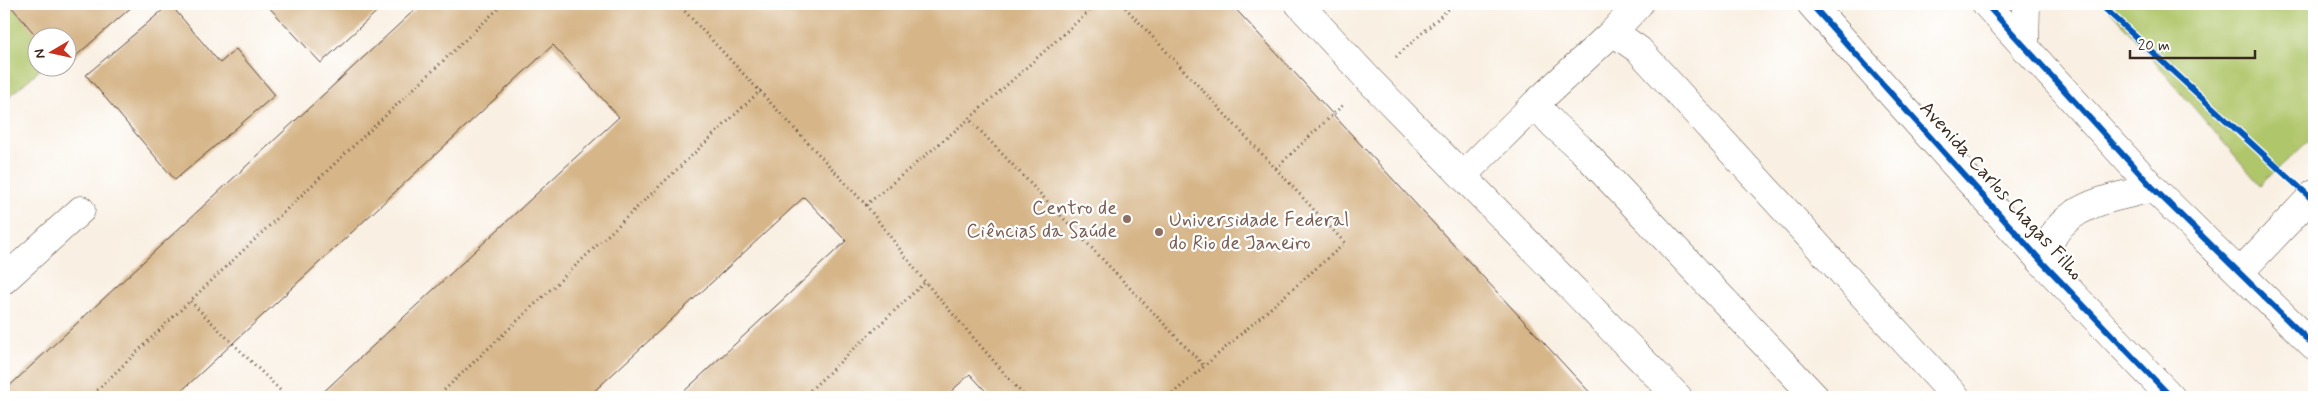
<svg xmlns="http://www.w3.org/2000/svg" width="2318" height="401" font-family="Mynerve,sans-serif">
	<rect width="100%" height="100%" fill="#fff"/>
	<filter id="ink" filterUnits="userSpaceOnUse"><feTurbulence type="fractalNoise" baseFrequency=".02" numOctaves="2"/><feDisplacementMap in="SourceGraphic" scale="10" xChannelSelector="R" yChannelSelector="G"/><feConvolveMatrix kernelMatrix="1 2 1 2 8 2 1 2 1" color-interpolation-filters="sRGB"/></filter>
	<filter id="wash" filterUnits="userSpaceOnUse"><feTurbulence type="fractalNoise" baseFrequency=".0096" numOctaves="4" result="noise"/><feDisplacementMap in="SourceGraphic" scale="20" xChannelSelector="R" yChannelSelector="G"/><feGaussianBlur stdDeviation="1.12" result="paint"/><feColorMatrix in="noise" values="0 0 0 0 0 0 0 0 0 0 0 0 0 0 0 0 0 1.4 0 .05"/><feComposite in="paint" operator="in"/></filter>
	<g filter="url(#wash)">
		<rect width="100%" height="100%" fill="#f9f0e3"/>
		<g fill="#b0c66b" stroke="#767844">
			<path d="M4 4H113L68 45V38H38V68H42L4 101Z"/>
			<path d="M2105 4H2314V136L2260 185Z"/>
		</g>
		<g id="blocks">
			<g fill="#d6b588">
				<path d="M9 4H135L68 63V38H38Z"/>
				<path d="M170 4 220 63 236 49 275 95 175 180 86 75Z"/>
				<path d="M266 4H385L321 63Z"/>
				<path d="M421 4H1231L1594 397H991L970 374 945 397H678L846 241 804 197 588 397H318L619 117 553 45 175 397H4V391Z"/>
			</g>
		</g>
	</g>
	<g filter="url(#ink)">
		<use href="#blocks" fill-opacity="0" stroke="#58483c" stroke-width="1"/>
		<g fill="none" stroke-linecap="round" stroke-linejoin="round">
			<defs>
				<g id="minor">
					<path d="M1299 4 1370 81 1678 397"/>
					<path d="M1811 4 2042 262 2171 397"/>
					<path d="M1986 4 2153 188 2314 346"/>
					<path d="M1613 32 1639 4"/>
					<path d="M2025 49 2026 4"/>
					<path d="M1463 175 1535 104"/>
					<path d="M2042 262C2046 252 2050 242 2055 233 2076 201 2120 197 2153 188"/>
					<path d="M2240 272 2314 194"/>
					<path d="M4 280 81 210"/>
					<path d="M1815 397 1583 151 1554 125 1535 104 1613 32 1639 50 1956 397"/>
				</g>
			</defs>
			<use href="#minor" stroke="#58483c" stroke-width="29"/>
			<g stroke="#58483c" stroke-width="3" stroke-dasharray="1 4" stroke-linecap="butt">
				<path d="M678 4 866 205 925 282 1025 397"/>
				<path d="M1097 4 969 119 1204 366"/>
				<path d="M1122 4 1345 243 1169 397"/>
				<path d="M1396 57 1454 4"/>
				<path d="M1276 168 1343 105"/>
				<path d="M866 205 969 119"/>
				<path d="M90 397 190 301"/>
				<path d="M276 397 282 392"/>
				<path d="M287 397 190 301 503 4"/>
				<path d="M437 397 761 90"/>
				<path d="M803 397 925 282"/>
			</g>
			<use href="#minor" stroke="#fff" stroke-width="28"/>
			<defs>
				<g id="cycleway">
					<path d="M1811 4 2042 262 2171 397"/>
					<path d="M1986 4 2153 188 2314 346"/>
					<path d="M2100 4 2314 201"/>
				</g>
			</defs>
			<use href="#cycleway" stroke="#fff" stroke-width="9"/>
			<use href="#cycleway" stroke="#0057b8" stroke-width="6"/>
		</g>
	</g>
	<g fill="#8d6e63" stroke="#fff" stroke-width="2">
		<circle cx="1127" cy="219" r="5"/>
		<circle cx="1159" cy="232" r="5"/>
	</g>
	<g text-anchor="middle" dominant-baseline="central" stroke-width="4.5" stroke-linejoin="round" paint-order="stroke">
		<g font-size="20" fill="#3b2a1e" stroke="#fff">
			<text transform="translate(2001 191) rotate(48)">Avenida Carlos Chagas Filho</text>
		</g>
		<g font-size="20" fill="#785e54" stroke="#fff" text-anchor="end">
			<text x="1117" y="208">Centro de<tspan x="1117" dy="23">Ciências da Saúde</tspan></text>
			<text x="1169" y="220" text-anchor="start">Universidade Federal<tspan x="1169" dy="23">do Rio de Janeiro</tspan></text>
		</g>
	</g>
	<rect width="2318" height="401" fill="none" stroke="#fff" stroke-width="20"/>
	<g transform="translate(52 52) rotate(261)"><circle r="24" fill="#ffffff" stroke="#b1aaa5"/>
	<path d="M0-4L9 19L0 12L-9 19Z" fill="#c8321e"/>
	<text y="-8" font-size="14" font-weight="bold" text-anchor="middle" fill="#3b2a1e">N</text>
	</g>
	<path d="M2130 50v8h125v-8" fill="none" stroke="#3b2a1e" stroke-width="2.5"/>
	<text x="2138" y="50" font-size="15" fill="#3b2a1e" stroke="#ffffff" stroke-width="4" paint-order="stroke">20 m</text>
</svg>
